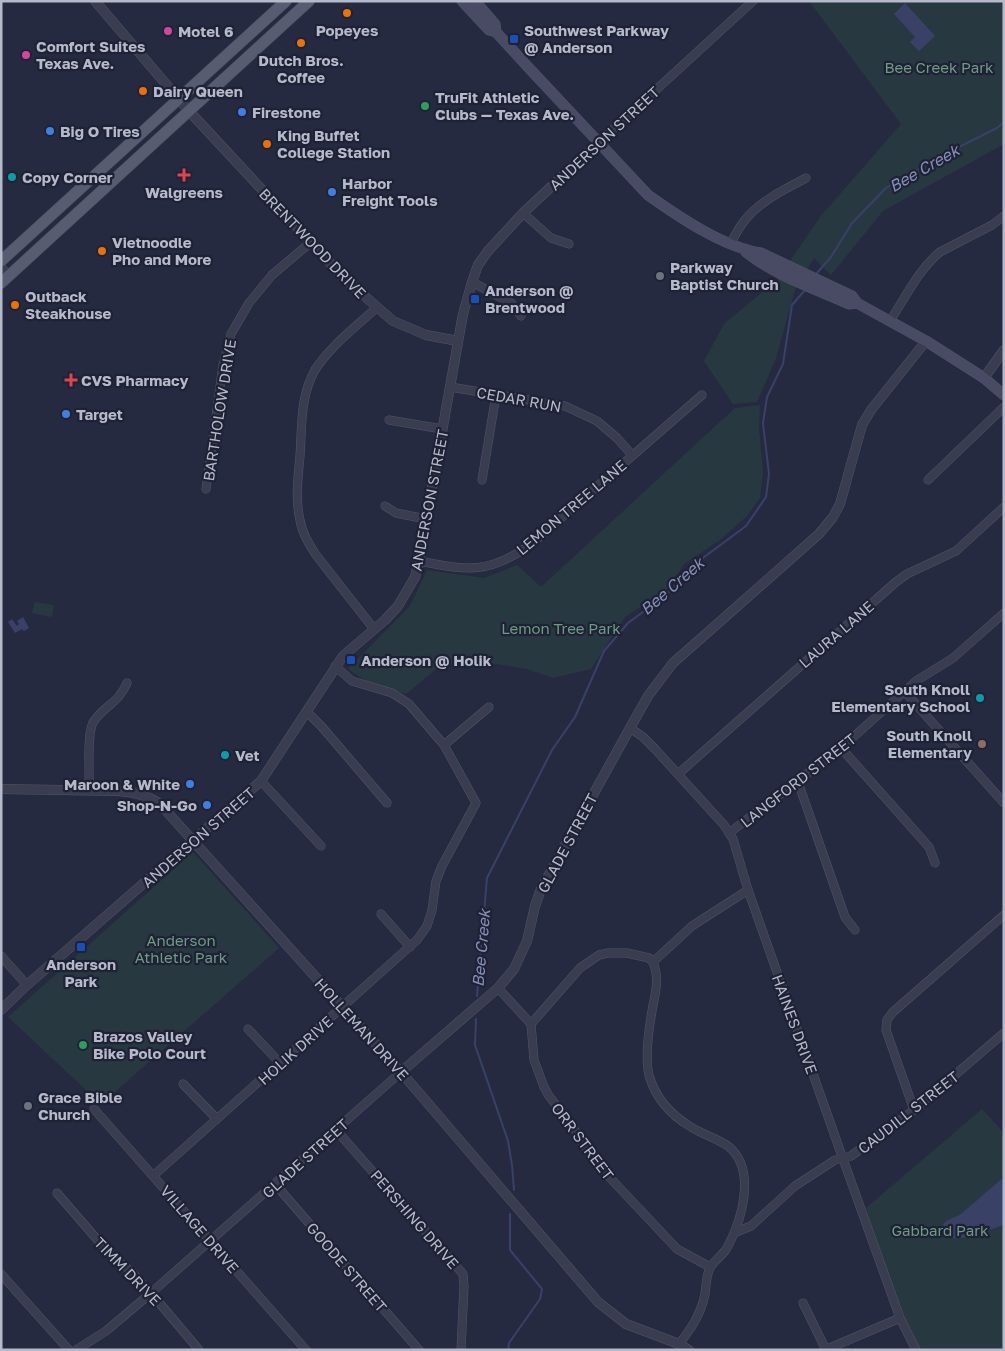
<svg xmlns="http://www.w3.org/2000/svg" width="1005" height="1351" font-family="'Golos Text',sans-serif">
	<rect width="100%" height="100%" fill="#262a40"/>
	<g fill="#283841">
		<path d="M809 1H1004V144L883 211 831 275 814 258 795 290 776 358 757 402 733 404 704 361 724 324 777 280 820 217 901 124Z"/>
		<path d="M760 405 759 427 763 473 760 498 747 516 720 540 684 564 668 589 625 617 591 669 553 678 527 669 483 662 441 665 406 694 364 680 348 669 410 606 427 570 484 578 517 565 541 587 735 408Z"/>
		<path d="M35 602 54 605 52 617 32 613Z"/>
		<path d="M193 852 279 948 101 1104 8 1017Z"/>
		<path d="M982 1109 1004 1133V1350H916L900 1318 866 1208Z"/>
	</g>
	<g fill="#394167">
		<path d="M905 3 935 36 919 51 910 42 915 37 894 14Z"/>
		<path d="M23 617 29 628 24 631 22 629 15 633 8 622 12 619 17 626 19 624 17 621Z"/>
		<path d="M1004 1177V1225C980 1232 964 1244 939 1235L940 1230 945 1222 961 1214Z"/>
	</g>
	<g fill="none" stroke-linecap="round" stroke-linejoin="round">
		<g stroke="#394167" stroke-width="2">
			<path d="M817 273 831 257 852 223 886 188 945 154 997 128 1004 122"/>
			<path d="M477 996 487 878 552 750 575 717 604 651 628 623 662 598 679 583 688 569 746 526 766 497 769 474 763 423 767 397 783 364 792 305 805 290"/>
			<path d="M476 1019 475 1045 508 1141 512 1165 514 1190"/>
			<path d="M508 1350 509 1343 540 1299 542 1289 510 1250V1214"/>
		</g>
		<defs>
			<g id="minor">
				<path d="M598 143 753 1"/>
				<path d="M523 213 551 238 569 244"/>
				<path d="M730 244C735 236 739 227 745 220 760 201 785 189 806 178"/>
				<path d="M1 267 9 276"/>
				<path d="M472 282 511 303 521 316"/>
				<path d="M890 321C905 298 919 269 940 252L992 225 1004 216"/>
				<path d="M450 387 565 406 597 421 617 438 632 455"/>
				<path d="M389 420 442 429"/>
				<path d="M482 480 496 395"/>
				<path d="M928 480 1004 407"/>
				<path d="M206 489 223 365 231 334 249 303 272 275 311 242"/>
				<path d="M385 506 396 513 426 519"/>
				<path d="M419 561C467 570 486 575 529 546L702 395"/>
				<path d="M374 629 316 555C309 544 302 533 300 520 295 499 298 477 300 456 302 427 300 396 315 370 330 346 356 327 376 308"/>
				<path d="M905 692 1004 803"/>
				<path d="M307 712 322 727 387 803"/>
				<path d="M630 728 643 737 655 749 724 825 733 839 748 890 843 1159 900 1318 916 1350"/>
				<path d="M444 745 489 707"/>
				<path d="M841 748 929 847 935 863"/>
				<path d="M678 774 896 582 907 574 956 551 1004 507"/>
				<path d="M261 781 321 846"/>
				<path d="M798 782 845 917 855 930"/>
				<path d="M89 790C90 775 86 732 94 721 105 705 118 704 127 683"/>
				<path d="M729 833 841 748 916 681 953 658 1004 613"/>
				<path d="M381 914 410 947"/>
				<path d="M1 956 27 985"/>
				<path d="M653 962C660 979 655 994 652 1011 649 1028 645 1058 649 1075 655 1097 671 1115 691 1127 702 1134 716 1138 728 1146 753 1166 745 1205 735 1231 732 1238 729 1245 725 1251 720 1257 713 1262 710 1268 706 1276 706 1286 705 1294 701 1314 691 1329 679 1344"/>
				<path d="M653 962 692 926 748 890"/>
				<path d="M498 988 531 1024 534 1060 544 1087 549 1096 571 1124 587 1150 598 1165 677 1249 710 1267"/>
				<path d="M531 1024 580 968 599 955 608 953H627L649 958 653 962"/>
				<path d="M248 1029 280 1063"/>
				<path d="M183 1084 217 1119"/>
				<path d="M94 1109 306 1350"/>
				<path d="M914 1110 886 1030 887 1020 893 1012 1004 915"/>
				<path d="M336 1130 463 1274 464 1286 461 1350"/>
				<path d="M153 1176 417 940 427 926 432 910 436 881 442 866 476 803 444 745 409 704 392 693 352 681 335 666"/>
				<path d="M275 1184 419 1350"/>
				<path d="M57 1193 101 1244 114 1258 132 1272 151 1293 199 1350"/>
				<path d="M734 1233 751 1226 795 1186 835 1160 851 1156 914 1110 1004 1033"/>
				<path d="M1 1274 69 1350"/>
				<path d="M803 1303 826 1350"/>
				<path d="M76 1350 106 1331 151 1293 401 1072"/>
				<path d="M825 1350 900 1318"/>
			</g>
			<g id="tertiary">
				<path d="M95 1 189 111 345 279 393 321 426 335 458 341"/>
				<path d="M984 378 1004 350"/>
				<path d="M1 789 119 791C134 792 146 795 159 803L401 1072 598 1302 626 1324 679 1344 689 1350"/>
				<path d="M1 1010 27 985 261 781 343 656 385 620 398 606 415 577 419 561 463 314 472 282 478 265 488 251 523 213 598 143"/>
				<path d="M401 1072 498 988 514 969 527 941 535 906 541 889 630 728 648 696 660 680 673 663 819 534 833 517 840 504 862 425 871 410 926 341"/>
			</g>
			<g id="secondary">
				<path d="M462 1 489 30 496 32"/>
				<path d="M475 1 495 24 496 32 528 67 648 195C679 217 723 247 761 253L852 296 857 303 926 341 984 378 1004 395"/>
				<path d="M746 252C774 275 816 289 849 304L857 303"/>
			</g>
			<g id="primary">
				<path d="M1 261 286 1"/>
				<path d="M1 283 309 1"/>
			</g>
		</defs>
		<use href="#minor" stroke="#525567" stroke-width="9"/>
		<use href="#tertiary" stroke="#525567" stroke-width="10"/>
		<use href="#secondary" stroke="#525567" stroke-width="11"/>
		<use href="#primary" stroke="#434659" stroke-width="12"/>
		<use href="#minor" stroke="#3a3d50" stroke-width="8"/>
		<use href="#tertiary" stroke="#3a3d50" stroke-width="9"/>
		<use href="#secondary" stroke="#484b63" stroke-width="10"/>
		<use href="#primary" stroke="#585c70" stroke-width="11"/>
	</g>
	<g fill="#e8710a" stroke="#1f2235" stroke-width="2">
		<circle cx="347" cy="13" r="5"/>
		<circle cx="301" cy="43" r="5"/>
		<circle cx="143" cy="91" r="5"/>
		<circle cx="267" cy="144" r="5"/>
		<circle cx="102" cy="251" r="5"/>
		<circle cx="15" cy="305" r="5"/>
	</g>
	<g fill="#d1479c" stroke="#1f2235" stroke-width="2">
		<circle cx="168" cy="31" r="5"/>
		<circle cx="26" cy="55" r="5"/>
	</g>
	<g fill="#1a4fb4" stroke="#1f2235" stroke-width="2">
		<rect x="509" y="34" width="10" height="10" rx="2.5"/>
		<rect x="470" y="294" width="10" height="10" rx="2.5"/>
		<rect x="346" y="655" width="10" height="10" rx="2.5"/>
		<rect x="76" y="942" width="10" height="10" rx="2.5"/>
	</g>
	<g fill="#2e9e5b" stroke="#1f2235" stroke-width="2">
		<circle cx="425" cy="106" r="5"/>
		<circle cx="83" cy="1045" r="5"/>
	</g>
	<g fill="#3f7fe0" stroke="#1f2235" stroke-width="2">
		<circle cx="242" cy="112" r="5"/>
		<circle cx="50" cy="131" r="5"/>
		<circle cx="332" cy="192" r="5"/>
		<circle cx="66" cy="414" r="5"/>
		<circle cx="190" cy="784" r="5"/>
		<circle cx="207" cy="805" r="5"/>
	</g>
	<g fill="#e0444e" stroke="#1f2235" stroke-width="2">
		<path d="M181.5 167.5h5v5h5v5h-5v5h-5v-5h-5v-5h5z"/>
		<path d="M68.5 372.5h5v5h5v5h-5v5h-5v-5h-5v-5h5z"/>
	</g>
	<g fill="#0f9aa8" stroke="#1f2235" stroke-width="2">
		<circle cx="12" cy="177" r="5"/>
		<circle cx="980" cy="698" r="5"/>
		<circle cx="225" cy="755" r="5"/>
	</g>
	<g fill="#6b7280" stroke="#1f2235" stroke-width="2">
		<circle cx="660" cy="276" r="5"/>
		<circle cx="28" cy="1106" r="5"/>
	</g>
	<circle fill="#8d6e63" stroke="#1f2235" stroke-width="2" cx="982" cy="744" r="5"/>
	<g text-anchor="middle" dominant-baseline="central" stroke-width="4.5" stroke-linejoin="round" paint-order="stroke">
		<g font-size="15" font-weight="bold" fill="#b6b9ca" stroke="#1f2235" text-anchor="start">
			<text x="347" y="30" text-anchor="middle">Popeyes</text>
			<text x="524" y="30">Southwest Parkway<tspan x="524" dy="17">@ Anderson</tspan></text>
			<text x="178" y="31">Motel 6</text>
			<text x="36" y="46">Comfort Suites<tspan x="36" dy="17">Texas Ave.</tspan></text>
			<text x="301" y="60" text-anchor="middle">Dutch Bros.<tspan x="301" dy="17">Coffee</tspan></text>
			<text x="153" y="91">Dairy Queen</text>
			<text x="435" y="97">TruFit Athletic<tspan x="435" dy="17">Clubs — Texas Ave.</tspan></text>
			<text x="252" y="112">Firestone</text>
			<text x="60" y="131">Big O Tires</text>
			<text x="277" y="135">King Buffet<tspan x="277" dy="17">College Station</tspan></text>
			<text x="22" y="177">Copy Corner</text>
			<text x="342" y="183">Harbor<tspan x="342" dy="17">Freight Tools</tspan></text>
			<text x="184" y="192" text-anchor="middle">Walgreens</text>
			<text x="112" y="242">Vietnoodle<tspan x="112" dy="17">Pho and More</tspan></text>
			<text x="670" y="267">Parkway<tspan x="670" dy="17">Baptist Church</tspan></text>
			<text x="485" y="290">Anderson @<tspan x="485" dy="17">Brentwood</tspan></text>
			<text x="25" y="296">Outback<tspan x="25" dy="17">Steakhouse</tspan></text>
			<text x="81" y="380">CVS Pharmacy</text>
			<text x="76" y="414">Target</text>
			<text x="361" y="660">Anderson @ Holik</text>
			<text x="970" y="689" text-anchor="end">South Knoll<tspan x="970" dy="17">Elementary School</tspan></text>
			<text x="972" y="735" text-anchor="end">South Knoll<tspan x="972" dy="17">Elementary</tspan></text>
			<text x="235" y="755">Vet</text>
			<text x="180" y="784" text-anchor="end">Maroon &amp; White</text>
			<text x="197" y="805" text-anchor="end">Shop-N-Go</text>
			<text x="81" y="964" text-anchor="middle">Anderson<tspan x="81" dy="17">Park</tspan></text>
			<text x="93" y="1036">Brazos Valley<tspan x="93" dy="17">Bike Polo Court</tspan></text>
			<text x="38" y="1097">Grace Bible<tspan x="38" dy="17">Church</tspan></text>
		</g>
		<g font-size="15" fill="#6e9b84" stroke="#1f2235">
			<text x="939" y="67">Bee Creek Park</text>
			<text x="561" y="628">Lemon Tree Park</text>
			<text x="181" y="940">Anderson<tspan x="181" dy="17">Athletic Park</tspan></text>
			<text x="940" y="1230">Gabbard Park</text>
		</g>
		<g font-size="15" fill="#b6b9ca" stroke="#1f2235">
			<text transform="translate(604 138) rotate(-43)">ANDERSON STREET</text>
			<text transform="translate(313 243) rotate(46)">BRENTWOOD DRIVE</text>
			<text transform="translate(519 399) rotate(10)">CEDAR RUN</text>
			<text transform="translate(219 410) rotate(-81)">BARTHOLOW DRIVE</text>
			<text transform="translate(429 500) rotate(-79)">ANDERSON STREET</text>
			<text transform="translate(571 507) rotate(-40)">LEMON TREE LANE</text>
			<text transform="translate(836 634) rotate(-41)">LAURA LANE</text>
			<text transform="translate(798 780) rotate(-38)">LANGFORD STREET</text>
			<text transform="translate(198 837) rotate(-41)">ANDERSON STREET</text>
			<text transform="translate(567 843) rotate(-62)">GLADE STREET</text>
			<text transform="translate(795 1024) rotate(70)">HAINES DRIVE</text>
			<text transform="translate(362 1029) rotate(48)">HOLLEMAN DRIVE</text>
			<text transform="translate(295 1050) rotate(-42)">HOLIK DRIVE</text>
			<text transform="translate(908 1112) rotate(-38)">CAUDILL STREET</text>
			<text transform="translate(583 1141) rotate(53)">ORR STREET</text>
			<text transform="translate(305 1158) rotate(-42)">GLADE STREET</text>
			<text transform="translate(415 1219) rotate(49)">PERSHING DRIVE</text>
			<text transform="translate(200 1229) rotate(49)">VILLAGE DRIVE</text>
			<text transform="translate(347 1267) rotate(49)">GOODE STREET</text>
			<text transform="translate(128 1271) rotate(46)">TIMM DRIVE</text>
		</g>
		<g font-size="16" font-style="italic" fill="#858eb6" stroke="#1f2235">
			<text transform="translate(924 168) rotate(-30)">Bee Creek</text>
			<text transform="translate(672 586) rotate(-41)">Bee Creek</text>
			<text transform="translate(481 948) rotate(-85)">Bee Creek</text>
		</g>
	</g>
	<rect width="1005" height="1351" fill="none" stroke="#b6b9ca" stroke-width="5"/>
</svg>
